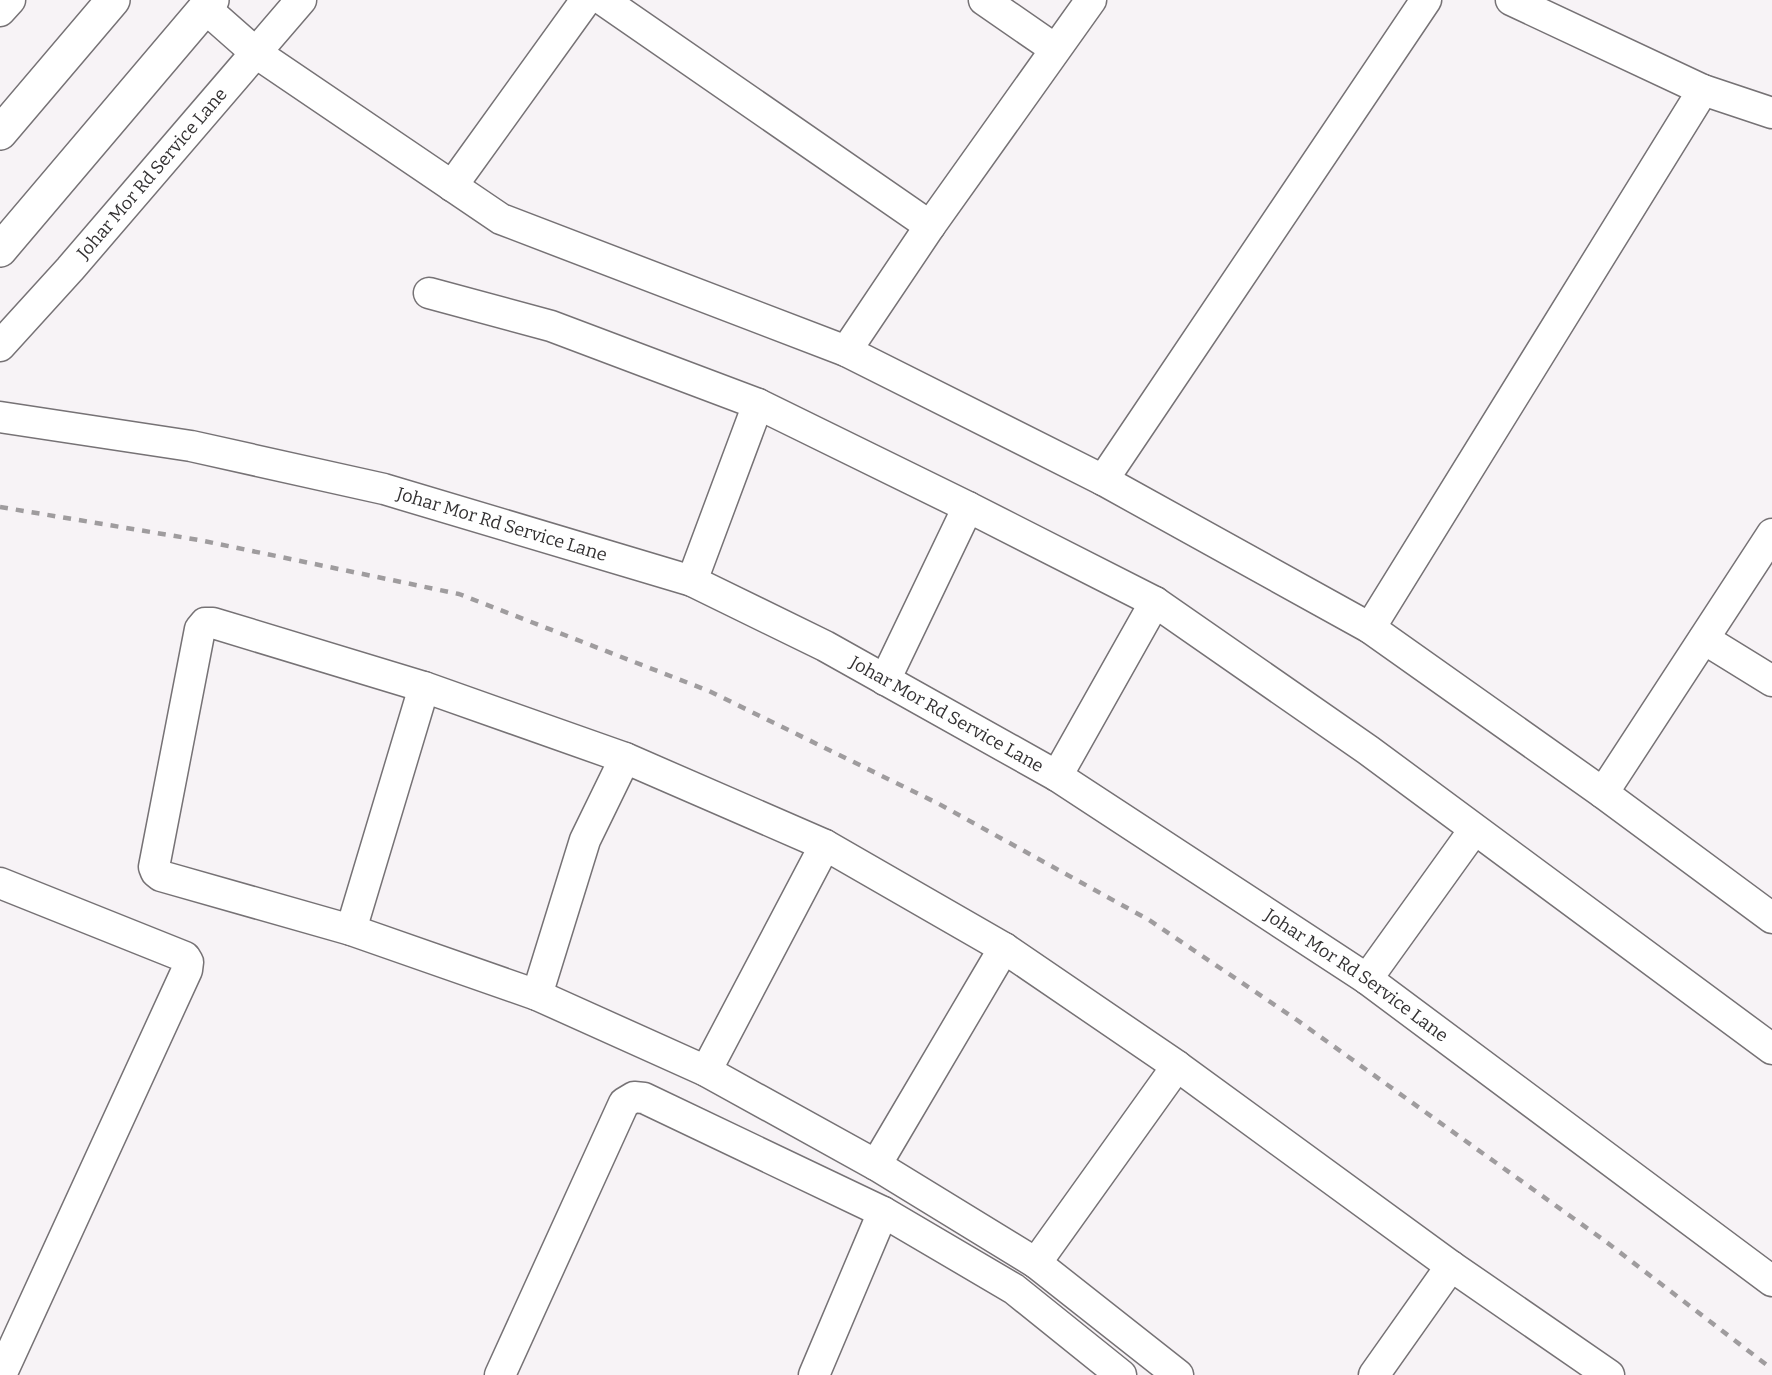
<svg xmlns="http://www.w3.org/2000/svg" width="1772" height="1375" font-family="Bitter,serif">
	<rect width="100%" height="100%" fill="#f7f3f6"/>
	<g fill="none" stroke-linecap="round" stroke-linejoin="round">
		<defs>
			<g id="minor">
				<path d="M603 0 930 226"/>
				<path d="M984 0 1055 49"/>
				<path d="M1511 0 1703 90 1772 113"/>
				<path d="M205 8 256 53 501 219 846 351 1103 480 1370 628 1603 793 1772 918"/>
				<path d="M0 11 10 0"/>
				<path d="M452 186 586 0"/>
				<path d="M429 293 551 326 758 404 968 507 1155 602 1368 750 1772 1049"/>
				<path id="s1" d="M0 346 70 269 301 0"/>
				<path d="M846 351 930 226 1091 0"/>
				<path id="s2" d="M0 417 191 446 384 489 692 581 825 646 1057 776 1367 979 1772 1281"/>
				<path d="M1103 480 1426 0"/>
				<path d="M692 581 758 404"/>
				<path d="M1370 628 1703 90"/>
				<path d="M1704 639 1772 681"/>
				<path d="M885 680 968 507"/>
				<path d="M1057 776 1155 602"/>
				<path d="M1603 793 1772 534"/>
				<path d="M0 883 185 957 188 962 187 970 1 1375"/>
				<path d="M351 930 424 687"/>
				<path d="M1367 979 1474 830"/>
				<path d="M537 995 585 840 625 758"/>
				<path d="M706 1071 825 845"/>
				<path d="M876 1165 1004 948"/>
				<path d="M1036 1263 1177 1066"/>
				<path d="M500 1375 624 1103 634 1097 644 1098 883 1212 1014 1289 1121 1375"/>
				<path d="M814 1375 883 1212"/>
				<path d="M1178 1375 1036 1263 876 1165 706 1071 537 995 351 930 161 876 156 872 154 867 200 629 205 623H213L424 687 625 758 825 845 1004 948 1177 1066 1451 1266 1609 1375"/>
				<path d="M1374 1375 1451 1266"/>
			</g>
			<g id="major">
				<path d="M0 133 113 0"/>
				<path d="M0 250 212 0"/>
			</g>
		</defs>
		<use href="#minor" stroke="#767275" stroke-width="33"/>
		<use href="#major" stroke="#767275" stroke-width="36"/>
		<use href="#minor" stroke="#fff" stroke-width="30"/>
		<use href="#major" stroke="#fff" stroke-width="33"/>
		<path stroke="#9f9c9e" stroke-width="4.5" stroke-dasharray="8 8" stroke-linecap="butt" d="M0 507 199 540 459 594 709 691 939 804 1149 920 1297 1020 1605 1241 1772 1369"/>
	</g>
	<g text-anchor="middle" dominant-baseline="central" stroke-width="6" stroke-linejoin="round" paint-order="stroke">
		<g font-size="18" fill="#333132" stroke="#fff">
			<text stroke="none"><textPath href="#s1" startOffset="230">Johar Mor Rd Service Lane</textPath></text>
			<text stroke="none"><textPath href="#s2" startOffset="514">Johar Mor Rd Service Lane</textPath></text>
			<text stroke="none"><textPath href="#s2" startOffset="1000">Johar Mor Rd Service Lane</textPath></text>
			<text stroke="none"><textPath href="#s2" startOffset="1486">Johar Mor Rd Service Lane</textPath></text>
		</g>
	</g>
</svg>
